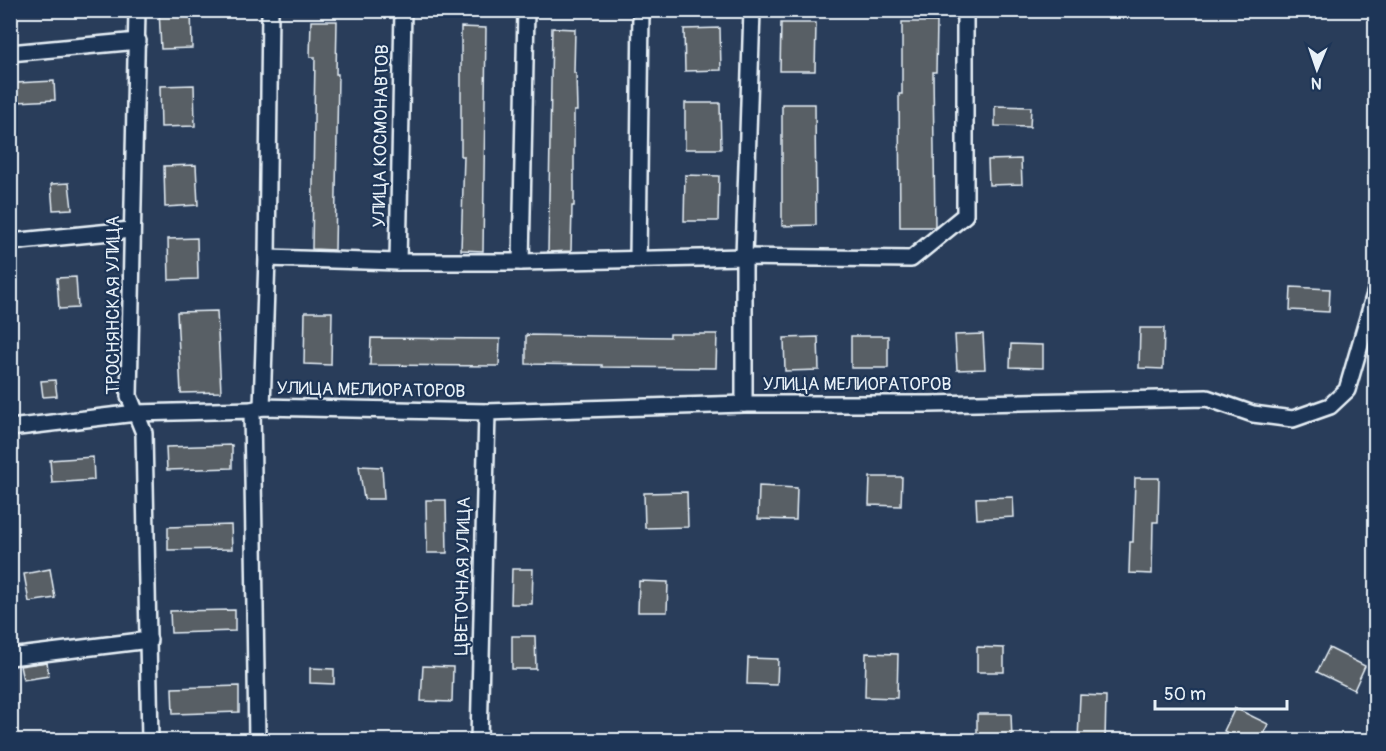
<svg xmlns="http://www.w3.org/2000/svg" width="1386" height="751" font-family="Pangolin,sans-serif">
	<rect width="100%" height="100%" fill="#293d5a"/>
	<filter id="ink" filterUnits="userSpaceOnUse"><feTurbulence type="fractalNoise" baseFrequency=".0167" numOctaves="2"/><feDisplacementMap in="SourceGraphic" scale="12" xChannelSelector="R" yChannelSelector="G"/><feConvolveMatrix kernelMatrix="1 2 1 2 8 2 1 2 1" color-interpolation-filters="sRGB"/></filter>
	<g filter="url(#ink)">
		<g fill="#585f65" stroke="#e8f1f8" stroke-width="1.5">
			<path d="M159 10H191L192 48 161 49Z"/>
			<path d="M311 21H337L336 74H338L335 250 312 249 315 57H310Z"/>
			<path d="M902 22H937L936 72H933L935 227H900L899 94H902Z"/>
			<path d="M781 23H816L815 71H780Z"/>
			<path d="M461 27 486 28 483 251 461 250 464 156H461Z"/>
			<path d="M552 28 575 29 574 73H576L577 111H574V206H572L571 251 548 252Z"/>
			<path d="M720 28 721 70 685 71 684 29Z"/>
			<path d="M54 81 55 100 17 102 16 83Z"/>
			<path d="M194 85 195 126 161 127 160 86Z"/>
			<path d="M685 103H720L721 149H685Z"/>
			<path d="M782 104H815L816 225 782 226Z"/>
			<path d="M995 106 1031 107 1030 127 995 126Z"/>
			<path d="M1021 159 1022 184 989 185 988 160Z"/>
			<path d="M196 165 198 205 165 207 164 166Z"/>
			<path d="M685 175 719 176 718 221H684Z"/>
			<path d="M69 183 72 209 53 210 51 184Z"/>
			<path d="M197 238 198 279 169 280 168 239Z"/>
			<path d="M76 277 78 308 59 309 57 278Z"/>
			<path d="M1291 287 1330 289 1329 312 1290 310Z"/>
			<path d="M217 311 221 392 181 393 177 312Z"/>
			<path d="M305 312H332L331 365 304 364Z"/>
			<path d="M1140 328H1164L1163 369 1139 368Z"/>
			<path d="M670 334H717L716 368 602 367V365L526 364V335L670 337Z"/>
			<path d="M983 334 985 369 957 370 955 335Z"/>
			<rect x="851" y="336" width="37" height="32"/>
			<path d="M818 337 819 370 785 371 784 338Z"/>
			<path d="M371 338 500 339 499 366 370 365Z"/>
			<path d="M1011 344 1043 345V368L1010 367Z"/>
			<path d="M55 380 57 396 43 397 41 381Z"/>
			<path d="M232 445V468L167 470 166 447Z"/>
			<path d="M93 457 94 480 52 483 50 460Z"/>
			<path d="M359 466 382 467 384 499H364Z"/>
			<path d="M870 477H902L901 506 869 505Z"/>
			<path d="M1135 478H1159L1158 522H1153L1152 574 1129 573 1130 542H1133Z"/>
			<path d="M759 486 797 488 796 520 758 519Z"/>
			<path d="M687 492 688 527 645 528 644 493Z"/>
			<path d="M1013 497 1014 517 977 519 976 498Z"/>
			<path d="M426 500H446L447 553H427Z"/>
			<path d="M231 525 232 549 168 550V527Z"/>
			<path d="M50 569 55 598 29 602 24 574Z"/>
			<path d="M512 569H533L532 604H511Z"/>
			<path d="M639 581 668 582 667 612H638Z"/>
			<path d="M235 610V631L171 633 170 611Z"/>
			<path d="M512 636H535L536 669H512Z"/>
			<path d="M977 647 1004 648V672H977Z"/>
			<path d="M1329 648 1365 666 1354 690 1317 672Z"/>
			<path d="M866 653 898 654 897 698 865 697Z"/>
			<path d="M748 658 778 659 777 685 747 684Z"/>
			<path d="M47 662 49 676 23 680 20 666Z"/>
			<path d="M423 666 453 667 452 702 421 701Z"/>
			<path d="M310 668 334 669V684L310 683Z"/>
			<path d="M239 686V712L173 714 172 688Z"/>
			<path d="M1080 695 1106 696 1105 741 1078 740Z"/>
			<path d="M1235 708 1268 724 1260 741H1243L1224 731Z"/>
			<path d="M977 714H1011L1012 741H977Z"/>
		</g>
		<g fill="none" stroke-linecap="round" stroke-linejoin="round">
			<defs>
				<g id="minor">
					<path d="M137 10 129 396 144 433 150 740"/>
					<path d="M10 53 138 41"/>
					<path d="M10 242 131 230"/>
					<path d="M267 258 398 262H521L526 10"/>
					<path d="M638 259 641 10"/>
					<path d="M398 262 403 10"/>
					<path d="M521 262 744 257 911 259 965 215V10"/>
					<path d="M744 404V257L752 10"/>
					<path d="M262 407 267 258 270 10"/>
					<path d="M252 410 262 407 487 412 744 404H930L1207 398 1253 414 1293 419 1330 406 1347 390 1376 290"/>
					<path d="M10 428 136 413 252 410 257 740"/>
					<path d="M10 657 149 640"/>
					<path d="M479 740 487 412"/>
				</g>
			</defs>
			<use href="#minor" stroke="#e8f1f8" stroke-width="20"/>
			<use href="#minor" stroke="#1d3557" stroke-width="15"/>
		</g>
	</g>
	<g text-anchor="middle" dominant-baseline="central" stroke-width="4.5" stroke-linejoin="round" paint-order="stroke">
		<g font-size="18" fill="#e8f1f8" stroke="#1d3557">
			<text transform="translate(381 136) rotate(-89)">УЛИЦА КОСМОНАВТОВ</text>
			<text transform="translate(113 305) rotate(-90)">ТРОСНЯНСКАЯ УЛИЦА</text>
			<text x="857" y="384">УЛИЦА МЕЛИОРАТОРОВ</text>
			<text transform="translate(371 390) rotate(1)">УЛИЦА МЕЛИОРАТОРОВ</text>
			<text transform="translate(463 576) rotate(-89)">ЦВЕТОЧНАЯ УЛИЦА</text>
		</g>
	</g>
	<rect width="1386" height="751" fill="none" stroke="#1d3557" stroke-width="36"/>
	<rect x="18" y="18" width="1350" height="715" fill="none" stroke="#e8f1f8" stroke-width="2" filter="url(#ink)"/>
	<g transform="translate(1317 69) rotate(182)" stroke="#1d3557" stroke-width="4.5" paint-order="stroke">
	<path d="M0-4.5L10 22L0 15L-10 22Z" fill="#e8f1f8"/>
	<text y="-9" font-size="16" font-weight="bold" text-anchor="middle" fill="#e8f1f8">N</text>
	</g>
	<path d="M1155 700v9h132v-9" fill="none" stroke="#e8f1f8" stroke-width="3"/>
	<text x="1164" y="700" font-size="18" fill="#e8f1f8" stroke="#1d3557" stroke-width="4.5" paint-order="stroke">50 m</text>
</svg>
